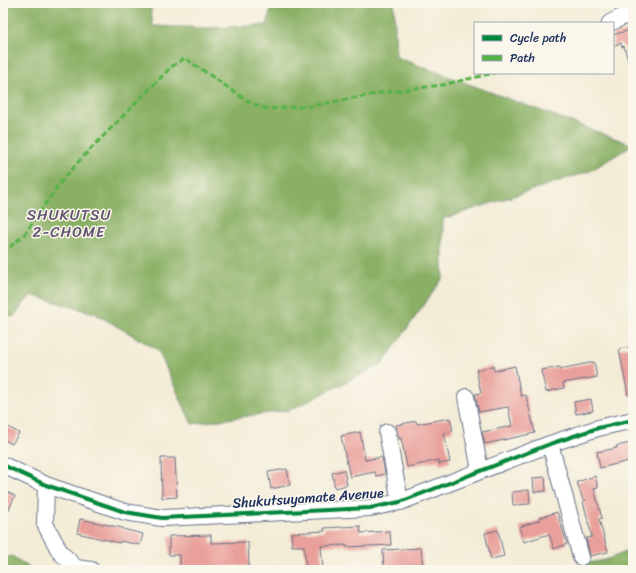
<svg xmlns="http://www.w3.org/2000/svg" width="636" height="573" font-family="Sriracha,sans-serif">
	<rect width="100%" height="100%" fill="#fbf7ec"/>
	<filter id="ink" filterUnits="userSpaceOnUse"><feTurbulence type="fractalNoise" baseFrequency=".025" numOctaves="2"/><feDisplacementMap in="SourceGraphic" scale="8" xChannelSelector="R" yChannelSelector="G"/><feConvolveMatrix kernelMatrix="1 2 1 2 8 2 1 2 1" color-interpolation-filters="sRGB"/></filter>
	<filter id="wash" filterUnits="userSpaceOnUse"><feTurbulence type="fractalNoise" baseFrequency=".012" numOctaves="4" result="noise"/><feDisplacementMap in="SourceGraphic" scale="16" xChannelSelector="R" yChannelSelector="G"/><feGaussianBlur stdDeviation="0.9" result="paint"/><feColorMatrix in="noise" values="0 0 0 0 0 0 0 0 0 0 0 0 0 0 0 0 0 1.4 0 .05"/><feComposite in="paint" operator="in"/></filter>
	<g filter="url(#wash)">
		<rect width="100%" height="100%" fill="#f3ecd7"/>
		<g fill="#8ab065" stroke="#527062">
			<path d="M3 3H150L153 26 209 28 267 25 272 3H394L396 57 633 145 590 171 443 219V278L382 364 290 410 192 424 158 350 94 313 31 295 13 317 3 312Z"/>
			<path d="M633 549V570H565L570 566 606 560Z"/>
			<path d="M12 556 33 570H3V558Z"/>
		</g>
		<g id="blocks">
			<g fill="#e99f9a">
				<path d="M633 29V67L630 68 624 46 622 47 621 43 613 46V35Z"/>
				<path d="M633 346V394L628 395 619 349Z"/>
				<path d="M594 362 597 377 563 383 564 388 546 392 541 370 560 367V369Z"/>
				<path d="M493 366 494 371 515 366 521 396 526 395 535 433 485 444 482 432 512 426 508 407 479 412 475 394 481 393 476 370Z"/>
				<path d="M591 399 593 411 576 414 574 402Z"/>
				<path d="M450 418 453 431 444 433 450 462 439 464V460L407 467 401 438 399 439 396 425 416 421 417 424Z"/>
				<path d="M3 424 19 433 12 444 3 439Z"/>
				<path d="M360 432 365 460 382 457 385 474 376 476 375 472 350 477 341 436Z"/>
				<path d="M631 443 633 460 600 468 597 452 617 448 616 446Z"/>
				<path d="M161 458H175L177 497 162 498Z"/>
				<path d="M287 469 290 485 271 489 268 472Z"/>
				<path d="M344 470 347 485 335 488 332 473Z"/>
				<path d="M595 476 598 487 594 488 602 518 599 519 608 552 590 556 586 538 592 537 583 501 586 500H583L577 482Z"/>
				<path d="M545 477 546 491 534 492 533 478Z"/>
				<path d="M3 490 15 496 3 522Z"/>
				<path d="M529 490 530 504 513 505 512 492Z"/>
				<path d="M557 512 567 544 554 549 549 534 524 542 519 527 540 520 539 518Z"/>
				<path d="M80 519 123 528V529L143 534 140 545 120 541V543L77 533Z"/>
				<path d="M360 526 361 533 390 531 391 545 346 547V545L321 546 323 570H306L304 546H292L291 533 325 531 324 528Z"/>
				<path d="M498 530 504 556 491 559 485 533Z"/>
				<path d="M211 535V543L248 542 249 566 180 568V555H169V536Z"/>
				<path d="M421 548 423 568 384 570 383 550Z"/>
			</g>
		</g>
	</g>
	<g filter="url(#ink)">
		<use href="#blocks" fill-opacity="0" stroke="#677188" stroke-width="1"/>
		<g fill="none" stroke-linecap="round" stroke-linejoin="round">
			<defs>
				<g id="minor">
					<path d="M610 23 622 17 633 15"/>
					<path d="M466 397 480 470"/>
					<path d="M387 432 400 502"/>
					<path d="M550 444 581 557"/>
					<path d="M3 465 46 485 125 512 162 518 370 508 400 502 550 444 598 428 633 420"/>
					<path d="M46 485 45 524 60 552 76 568 91 570"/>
				</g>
			</defs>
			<use href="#minor" stroke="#677188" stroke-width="18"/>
			<use href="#minor" stroke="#fff" stroke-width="16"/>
			<path stroke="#55b248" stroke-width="3" stroke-dasharray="6 3" stroke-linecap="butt" d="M3 253 24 235 59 184 81 159 171 67 185 58 249 102 267 109 311 106 386 92 442 85 494 73"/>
			<defs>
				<path id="cycleway" d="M3 465 46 485 125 512 162 518 370 508 400 502 550 444 598 428 633 420"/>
			</defs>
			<use href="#cycleway" stroke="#fbf7ec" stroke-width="6"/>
			<use href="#cycleway" stroke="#00873e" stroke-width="4"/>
		</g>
	</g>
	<g text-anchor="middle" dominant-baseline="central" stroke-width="3" stroke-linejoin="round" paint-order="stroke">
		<g font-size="14" fill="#1b2f5e" stroke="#fbf7ec">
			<text transform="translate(308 498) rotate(-4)">Shukutsuyamate Avenue</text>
		</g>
		<g font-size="15" letter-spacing="1" fill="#635673" stroke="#fbf7ec">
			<text x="69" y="215">SHUKUTSU<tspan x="69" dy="17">2-CHOME</tspan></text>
		</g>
	</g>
	<rect width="636" height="573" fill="none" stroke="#fbf7ec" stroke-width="16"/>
	<rect x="474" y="22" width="140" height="52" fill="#fbf7ec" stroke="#a1a7b3"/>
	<rect x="482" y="35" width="20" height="6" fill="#00873e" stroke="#a1a7b3"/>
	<text x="510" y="42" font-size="12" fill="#1b2f5e">Cycle path</text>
	<rect x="482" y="55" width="20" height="6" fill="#55b248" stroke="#a1a7b3"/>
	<text x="510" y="62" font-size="12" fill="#1b2f5e">Path</text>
</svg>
